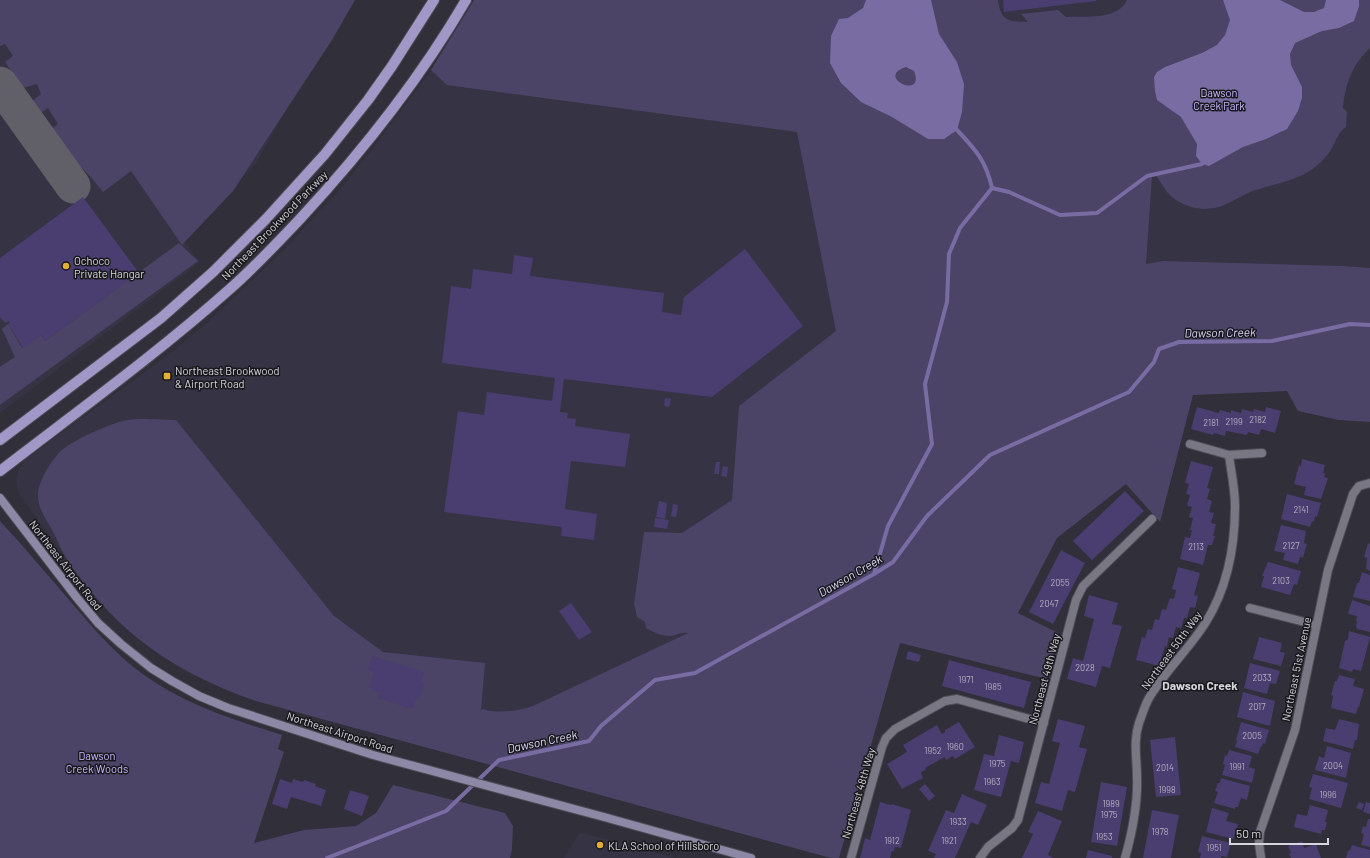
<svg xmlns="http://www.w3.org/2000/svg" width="1370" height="858" font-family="Barlow,sans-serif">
	<rect width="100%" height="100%" fill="#312f39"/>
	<g fill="#363344">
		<path d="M0 0H347L257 162 184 241 200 262 0 413Z"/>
		<path d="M474 0H1370V281L1008 254 839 858H831L256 701 231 692 184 671 159 654 136 636 110 613 88 588 21 497 17 488 16 479 19 469 25 460 172 352 211 319 283 251 342 187 377 143 431 70Z"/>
		<path d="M580 832 676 858H564Z"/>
	</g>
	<g fill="#4b4467">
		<path d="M0 0H355L332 40 233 191 182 245 131 171 103 192 90 176 75 161 50 130 58 124 48 108 39 114 31 102 41 94 37 84 23 88 5 62 13 56 5 44 0 46Z"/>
		<path d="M474 0H998C1001 22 1009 21 1028 22L1021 14 1058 10 1066 17C1086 16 1118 20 1127 0H1370V48C1352 65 1345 84 1343 108L1347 112 1346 127C1339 132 1338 136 1334 144 1330 153 1323 161 1315 167 1298 181 1276 183 1256 190 1245 193 1236 200 1226 204 1206 214 1181 208 1167 192 1163 186 1159 180 1155 174L1152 176 1146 264 1163 261 1342 266 1370 268V422L1339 420 1298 411 1287 391 1193 395 1160 522 1126 484 1057 538 1018 613 1058 633 1047 679 900 643 839 858H831L256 701C212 686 172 666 136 637 111 616 88 590 69 563 62 552 57 539 51 528 46 519 38 508 38 497 37 484 49 464 58 454 67 442 113 422 128 420 143 418 161 420 176 420L334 616 383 652 485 663 481 710 483 709C497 714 519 711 533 706L688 633C680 632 676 636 670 636 660 636 653 632 646 628L645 622 637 617 634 604 644 532 682 533 732 500 739 406 836 331 797 132 447 85 431 70Z"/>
		<path d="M179 243 198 261 0 405V367L15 357 2 329 8 324 22 348 41 335 45 341Z"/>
		<path d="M0 521C26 549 51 579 76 608 99 635 123 662 153 681 192 707 238 721 282 735L278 749 284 752 254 843 304 830 356 826 376 813 393 785 505 813 513 826 512 849 510 858H0Z"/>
	</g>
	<g fill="#786ca3" fill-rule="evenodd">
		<path d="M866 0H931L939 34 957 62 964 84 962 112 957 130 944 139H928L892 117 861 102 841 83 830 63 831 36 839 19 848 18 863 8ZM906 67 914 71C926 101 874 77 906 67Z"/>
		<path d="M1223 0H1280L1304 12H1314L1324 8 1326 0H1359V6L1354 21 1339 28 1322 31 1295 43 1290 54 1291 65 1302 87V98L1298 111 1287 129 1266 139 1243 147 1209 166 1202 164 1196 156 1197 144 1181 117 1157 100 1155 91 1154 77 1157 72 1165 67 1202 53 1217 45 1225 35 1230 20Z"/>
	</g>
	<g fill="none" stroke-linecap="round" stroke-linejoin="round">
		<g stroke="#786ca3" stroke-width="4">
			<path d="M955 127 957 130C976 150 986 161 992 188"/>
			<path d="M992 188 1009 192 1060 215 1097 213 1147 176 1202 164 1204 159"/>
			<path d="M874 574 888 526 932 444 925 384 947 302 949 254 960 228 992 188"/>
			<path d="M327 858 446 811 499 760 589 741 601 726 655 680 695 673 874 574 893 562 927 516 990 455 1129 392 1154 362 1159 349 1179 342 1272 341 1350 324 1370 325"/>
		</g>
		<path stroke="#616068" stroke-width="35" d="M0 84 73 186"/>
	</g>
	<g fill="#4a3d70">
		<path d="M1003 0H1096V1L1004 12Z"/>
		<path d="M83 197 139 273 45 341 41 335 23 348 8 324 10 322 9 321 5 323 0 317V258Z"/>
		<path d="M745 249 803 326 712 397 564 379 560 412 568 413 567 418 576 419 575 426 630 434 625 467 571 461 565 509 597 514 594 540 561 536 562 527 444 512 458 411 484 415 487 392 552 401 555 378 442 363 451 286 471 289 473 269 512 274 514 255 533 258 530 276 664 293 662 312 681 315 684 297Z"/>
		<path d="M665 398 671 399 669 407 664 406Z"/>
		<path d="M1197 407 1219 413 1220 410 1231 413V410L1241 413 1242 409 1253 412 1254 409 1265 412 1266 407 1281 411 1275 433 1261 429 1259 435 1248 432 1247 435 1226 431 1225 436 1214 433 1213 435 1191 429Z"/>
		<path d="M1302 459 1325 465 1323 473H1325L1324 477 1328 478 1321 499 1304 495 1306 487 1294 484 1299 465 1301 466Z"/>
		<path d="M1191 461 1213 467 1207 488 1210 489 1207 499 1212 501 1209 512 1214 513 1211 523 1216 524 1213 536H1215L1212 545H1208L1203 565 1180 559 1185 537 1190 538 1192 530H1190L1193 518 1189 517 1192 507 1187 506 1190 495 1186 494 1189 484 1185 483Z"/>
		<path d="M716 462H720L719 474H714Z"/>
		<path d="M723 466 728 467 727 477 721 476Z"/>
		<path d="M1125 491 1144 511 1092 560 1073 541Z"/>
		<path d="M1287 494 1321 503 1317 517 1315 516 1314 522 1312 521 1310 527 1281 519Z"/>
		<path d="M659 501 667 503 665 519 656 517Z"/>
		<path d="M673 504 678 505 676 517 671 516Z"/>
		<path d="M655 518 669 520 667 529 654 527Z"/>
		<path d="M1281 525 1306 531 1304 543 1307 544 1303 558 1300 557 1298 564 1283 560 1285 553 1274 551Z"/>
		<path d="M1368 543 1370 544V571L1366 569 1367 558 1364 557Z"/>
		<path d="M1061 550 1085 563 1053 624 1029 612Z"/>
		<path d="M1268 562 1301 571 1297 585 1294 584 1290 595 1261 587 1264 576H1262Z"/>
		<path d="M1178 567 1200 573 1194 595 1198 596 1195 608 1190 607 1187 618H1184L1181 628 1176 627 1173 638 1169 637 1167 647 1165 646 1159 666 1136 660 1142 637 1145 638 1148 629 1152 630 1155 619 1159 620 1162 609 1166 610 1170 598 1174 599 1176 590 1172 589Z"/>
		<path d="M1362 572 1370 575V601L1353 597 1357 583H1359Z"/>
		<path d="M1089 595 1118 603 1112 624 1122 626 1110 668 1102 666 1096 687 1067 679 1073 658 1083 661 1094 619 1084 616Z"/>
		<path d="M1352 600 1370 606V632L1357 629 1356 627 1357 621H1356L1357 616 1348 614Z"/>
		<path d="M571 603 592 632 579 640 559 611Z"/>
		<path d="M1349 631 1370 637 1361 671 1353 669 1352 672 1339 668 1345 641 1348 639Z"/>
		<path d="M1259 637 1282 643 1280 652 1285 653 1281 666 1253 659Z"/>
		<path d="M908 651 921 655 919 662 906 659Z"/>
		<path d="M372 656 424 672 421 683 424 684 419 699 416 698 413 709 378 698 380 692 369 689 374 672 368 670Z"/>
		<path d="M949 660 1031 682 1024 708 942 686Z"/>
		<path d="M1250 663 1280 671 1276 684 1270 683 1267 694 1244 688Z"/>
		<path d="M1339 675 1355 679 1353 686 1364 689 1359 707H1358L1356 714 1331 708 1333 696 1331 695 1335 681H1337Z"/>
		<path d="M1243 692 1275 701 1270 726 1237 717Z"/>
		<path d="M1058 719 1085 726 1079 747 1087 749 1075 792 1068 790 1062 811 1035 803 1041 782 1049 784 1060 743 1052 741Z"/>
		<path d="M1339 719 1359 724 1357 740H1355L1353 749 1323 741 1326 728 1335 730Z"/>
		<path d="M959 722 975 747 955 759 953 756 946 760 945 757 925 768 926 770 921 772 923 778 902 789 887 764 907 752 903 745 937 725 942 734 945 732V730Z"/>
		<path d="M1241 722 1269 730 1265 744 1263 743 1262 747 1261 746 1258 754 1235 747 1237 741 1236 740Z"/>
		<path d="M999 735 1024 742 1019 763 1011 761 1001 797 974 790 984 754 994 756Z"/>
		<path d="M1175 737 1181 795 1156 797 1150 740Z"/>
		<path d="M1327 746 1351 753 1346 778 1315 770 1319 756 1324 758Z"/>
		<path d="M1229 750 1252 756 1249 767 1255 769 1252 783 1222 775 1225 765 1223 764 1225 755 1227 756Z"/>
		<path d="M1313 774 1348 783 1341 808 1309 799 1312 788 1309 787Z"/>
		<path d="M1221 778 1250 786 1247 800 1241 798 1238 807H1235V809L1214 803 1218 792 1215 791 1218 783H1220Z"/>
		<path d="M280 779 292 783 293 779 303 782 304 780 316 784 315 786 326 790 321 806 291 797 287 809 272 804Z"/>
		<path d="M1101 782 1127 787 1117 846 1091 842Z"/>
		<path d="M925 784 935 796 929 801 919 789Z"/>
		<path d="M350 790 369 796 362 816 344 809Z"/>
		<path d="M962 794 987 805 978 825 971 822 955 858H934L936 854 928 851 946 810 954 813Z"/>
		<path d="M880 802 891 805 892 804 911 810 901 848 895 847 894 851H892L890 858H860L865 838 870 840Z"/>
		<path d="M1359 802 1364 804 1362 810 1356 808Z"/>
		<path d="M1366 802 1370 803V814L1363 812Z"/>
		<path d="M1310 805 1328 810 1325 822H1327L1325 830H1322L1321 834 1294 827 1297 814 1307 816Z"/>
		<path d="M1212 808 1229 813 1226 821 1238 824 1233 839 1206 832Z"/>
		<path d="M1152 810 1179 815 1171 858H1143Z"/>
		<path d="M1038 811 1062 821 1048 855 1054 858H1022L1033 834 1028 832Z"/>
		<path d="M1368 819H1370V847L1361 845 1364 834 1361 833 1363 826 1366 827Z"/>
		<path d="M1202 836 1231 843 1227 857 1222 856 1221 858H1200L1201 853 1198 852Z"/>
		<path d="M1302 841 1304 848 1316 844 1321 858H1291L1289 854 1291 853 1288 846Z"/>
		<path d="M1352 845 1370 850V858H1346L1348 851 1350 850Z"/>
		<path d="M1088 850 1112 856V858H1086Z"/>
	</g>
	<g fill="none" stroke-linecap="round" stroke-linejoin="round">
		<defs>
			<g id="street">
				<path d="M1190 444 1229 455"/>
				<path d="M1250 608 1316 625"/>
				<path d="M851 858 882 747 886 738 895 729 945 701 957 699 1044 723"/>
				<path d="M980 858 988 847 1012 828 1018 820 1076 600 1083 586 1152 519"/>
				<path d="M1125 858C1132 833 1138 804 1137 777 1137 759 1133 741 1139 723 1142 715 1145 705 1149 698 1165 671 1190 648 1206 622 1227 588 1235 546 1235 506 1235 489 1231 471 1229 455L1262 453"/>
				<path d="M1261 858 1259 843 1260 832 1295 730 1328 570 1353 494 1359 486 1370 483"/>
			</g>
			<path id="secondary" d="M0 498 77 598 98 623 121 644 151 668 172 681 199 696 228 708 373 755 604 817 751 858"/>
			<g id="primary">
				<path d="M0 440 161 318 213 272 266 219 325 154 368 100 392 66 434 0"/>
				<path d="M0 471C78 411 158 353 231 288 256 266 278 242 300 219 362 152 420 79 466 0"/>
			</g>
		</defs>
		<use href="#street" stroke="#4e4c56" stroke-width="10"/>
		<use href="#secondary" stroke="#4e4c56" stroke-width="10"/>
		<use href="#primary" stroke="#4e4c56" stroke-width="12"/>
		<use href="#street" stroke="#797783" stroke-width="8"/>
		<use href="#secondary" stroke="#8d88a5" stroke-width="8"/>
		<use href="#primary" stroke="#a298c7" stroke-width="10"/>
	</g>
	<g fill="#e3ae35" stroke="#18181c" stroke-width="1.5">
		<circle cx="66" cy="266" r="4"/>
		<rect x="163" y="372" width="8" height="8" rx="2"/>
		<circle cx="600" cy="845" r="4"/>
	</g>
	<g text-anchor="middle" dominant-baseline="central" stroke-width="3" stroke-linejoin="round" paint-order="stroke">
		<g font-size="9" fill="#b4b0c2">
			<text x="1258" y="419">2182</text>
			<text x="1234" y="421">2199</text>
			<text x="1211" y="422">2181</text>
			<text x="1301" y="509">2141</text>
			<text x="1291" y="545">2127</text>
			<text x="1196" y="546">2113</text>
			<text x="1281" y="580">2103</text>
			<text x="1060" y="582">2055</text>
			<text x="1049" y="603">2047</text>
			<text x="1085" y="667">2028</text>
			<text x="1262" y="677">2033</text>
			<text x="966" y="679">1971</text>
			<text x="993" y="686">1985</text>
			<text x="1257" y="706">2017</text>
			<text x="1252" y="735">2005</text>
			<text x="955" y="746">1960</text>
			<text x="933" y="750">1952</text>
			<text x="997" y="763">1975</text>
			<text x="1333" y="765">2004</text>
			<text x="1237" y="766">1991</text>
			<text x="1165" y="767">2014</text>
			<text x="992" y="781">1963</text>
			<text x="1167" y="789">1998</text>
			<text x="1328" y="794">1996</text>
			<text x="1111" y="803">1989</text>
			<text x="1109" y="814">1975</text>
			<text x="958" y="821">1933</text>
			<text x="1160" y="831">1978</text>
			<text x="1104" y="836">1953</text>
			<text x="892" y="840">1912</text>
			<text x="949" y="840">1921</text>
			<text x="1214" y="847">1951</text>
		</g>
		<g font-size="11" fill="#c8bbfc" stroke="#18181c">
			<text x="1219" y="92">Dawson<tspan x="1219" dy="13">Creek Park</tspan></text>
			<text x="97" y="755">Dawson<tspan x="97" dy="13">Creek Woods</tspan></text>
		</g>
		<g font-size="11" fill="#d7d6dd" stroke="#18181c">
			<text transform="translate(274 225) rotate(-46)">Northeast Brookwood Parkway</text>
			<text transform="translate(66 565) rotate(52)">Northeast Airport Road</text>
			<text transform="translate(1171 650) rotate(-54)">Northeast 50th Way</text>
			<text transform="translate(1296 669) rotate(-78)">Northeast 51st Avenue</text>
			<text transform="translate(1044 679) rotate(-75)">Northeast 49th Way</text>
			<text transform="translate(340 732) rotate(18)">Northeast Airport Road</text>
			<text transform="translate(858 793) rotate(-74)">Northeast 48th Way</text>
		</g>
		<g font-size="11" fill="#d7d6dd" stroke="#18181c" text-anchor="start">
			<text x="74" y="260">Ochoco<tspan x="74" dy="13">Private Hangar</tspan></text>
			<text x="175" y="370">Northeast Brookwood<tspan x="175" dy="13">&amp; Airport Road</tspan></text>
			<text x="608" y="845">KLA School of Hillsboro</text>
		</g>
		<g font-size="12" font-style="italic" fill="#ddd8f9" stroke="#18181c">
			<text transform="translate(1220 332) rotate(-1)">Dawson Creek</text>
			<text transform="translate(850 575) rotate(-30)">Dawson Creek</text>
			<text transform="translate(542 741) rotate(-12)">Dawson Creek</text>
		</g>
		<g font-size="12" font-weight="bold" fill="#d7d6dd" stroke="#18181c">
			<text x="1200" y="685">Dawson Creek</text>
		</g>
	</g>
	<path d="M1230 838v6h98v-6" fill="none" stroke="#d7d6dd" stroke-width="2"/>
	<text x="1236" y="838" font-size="12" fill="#d7d6dd" stroke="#18181c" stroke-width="3" paint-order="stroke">50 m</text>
</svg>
